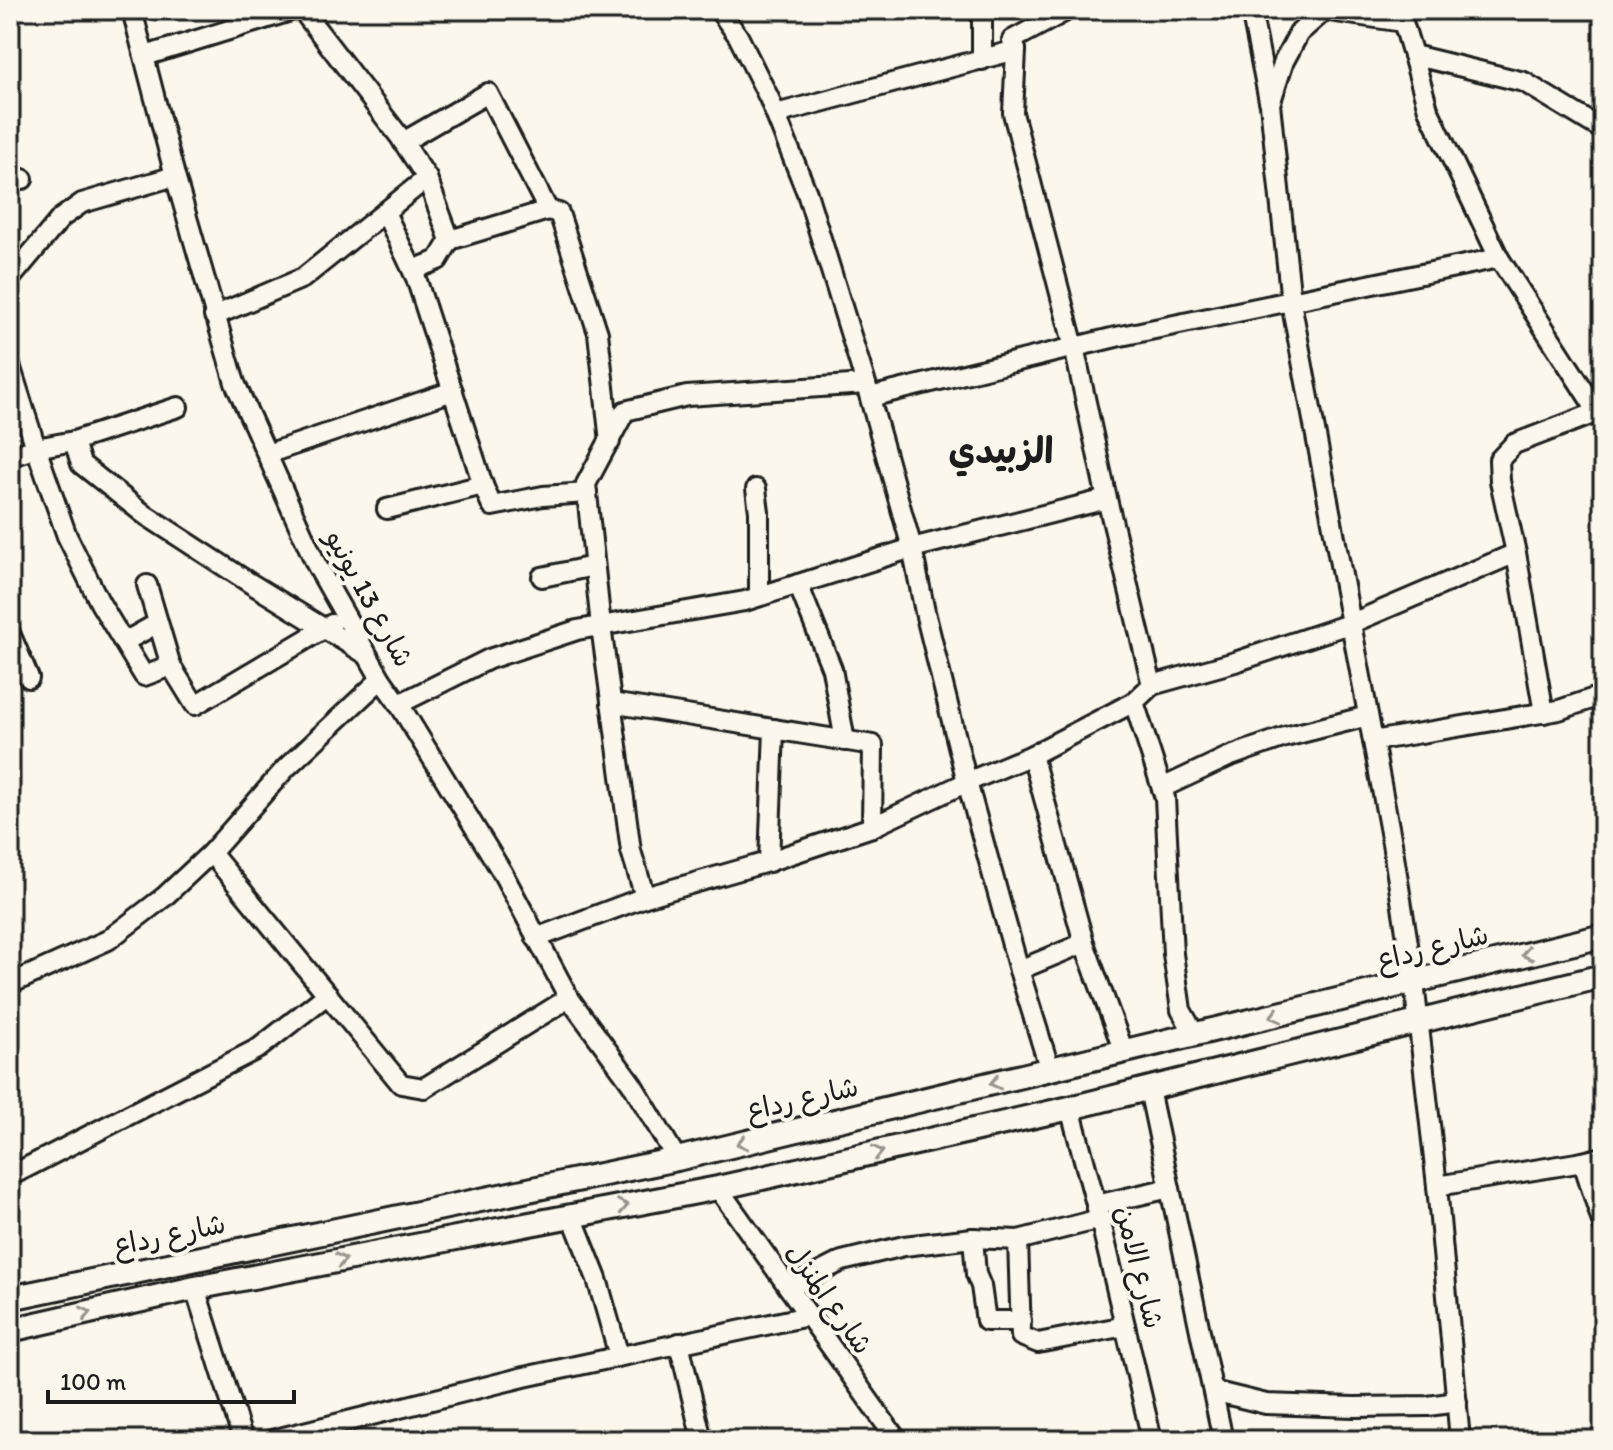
<svg xmlns="http://www.w3.org/2000/svg" width="1613" height="1450" font-family="Itim,'Playpen Sans Arabic',sans-serif">
	<rect width="100%" height="100%" fill="#fbf7ec"/>
	<filter id="ink" filterUnits="userSpaceOnUse"><feTurbulence type="fractalNoise" baseFrequency=".0125" numOctaves="2"/><feDisplacementMap in="SourceGraphic" scale="16" xChannelSelector="R" yChannelSelector="G"/><feConvolveMatrix kernelMatrix="1 2 1 2 8 2 1 2 1" color-interpolation-filters="sRGB"/></filter>
	<g filter="url(#ink)">
		<g fill="none" stroke-linecap="round" stroke-linejoin="round">
			<defs>
				<g id="minor">
					<path d="M132 10 175 176 235 383 316 564 381 679 399 704 502 872 569 998 632 1084 677 1159"/>
					<path d="M719 10 738 36 769 98 807 193 866 384 912 548 925 612 967 782 1019 970 1050 1070"/>
					<path d="M982 10V60"/>
					<path d="M1068 10 1012 40 1016 50 1013 113 1074 347 1107 499 1152 685 1134 702 1165 798 1173 954 1181 1010 1195 1035"/>
					<path d="M1251 10 1269 101"/>
					<path d="M1322 10 1403 22 1413 55 1524 82 1603 130"/>
					<path d="M1325 10 1299 33 1284 61 1270 104 1291 302 1392 843 1414 982 1437 1186 1460 1440"/>
					<path d="M1413 55 1428 109 1499 258 1603 420"/>
					<path d="M145 56 294 10"/>
					<path d="M776 114 1016 50"/>
					<path d="M403 142 488 93 548 210 450 240 427 178"/>
					<path d="M10 179H23"/>
					<path d="M548 210 559 213 598 333 610 442"/>
					<path d="M385 212 416 278 483 485 387 509"/>
					<path d="M413 270 438 260 450 240"/>
					<path d="M10 279 61 218 82 203 175 176"/>
					<path d="M214 316 303 278 427 178 400 137 302 10"/>
					<path d="M10 365 36 448 74 441 81 464 144 514 250 583 364 653"/>
					<path d="M870 397 1116 337 1499 258"/>
					<path d="M74 441 178 407"/>
					<path d="M267 454 453 391"/>
					<path d="M10 457 36 448 67 536 100 603 144 676 171 666"/>
					<path d="M483 485 492 506 543 496 587 493"/>
					<path d="M756 489 759 512V596"/>
					<path d="M542 577 594 566"/>
					<path d="M798 584 832 669 845 741"/>
					<path d="M147 585 171 666 195 705 332 624"/>
					<path d="M10 633 29 678"/>
					<path d="M124 642 158 623"/>
					<path d="M1152 685 1235 662 1352 623 1516 553"/>
					<path d="M611 703 873 745 872 827"/>
					<path d="M399 704 489 659 577 630 745 601 912 548 1107 499"/>
					<path d="M1544 713 1516 553 1500 481 1499 460 1514 444 1603 410"/>
					<path d="M1373 741 1559 710 1603 695"/>
					<path d="M1032 755 1084 943 1124 1052"/>
					<path d="M1162 788 1228 757 1285 737 1368 716"/>
					<path d="M211 853 401 1084 424 1088 569 998"/>
					<path d="M769 862 774 729"/>
					<path d="M645 897 631 851 601 626 586 484 625 411 687 396 866 384"/>
					<path d="M536 938 645 897 764 863 872 827 967 782 1032 755 1134 702"/>
					<path d="M1019 970 1084 943"/>
					<path d="M10 984 108 940 164 897 211 853 286 768 381 679"/>
					<path d="M1149 1089 1223 1440"/>
					<path d="M1070 1108 1100 1219 1152 1440"/>
					<path d="M1583 1162 1603 1225"/>
					<path d="M10 1176 259 1048 328 994"/>
					<path d="M1437 1186 1583 1162 1603 1157"/>
					<path d="M718 1188 897 1440"/>
					<path d="M1096 1205 1170 1188"/>
					<path d="M572 1216 597 1279 619 1356"/>
					<path d="M1018 1240 1021 1336 1038 1343 1125 1326"/>
					<path d="M195 1288 243 1440"/>
					<path d="M789 1288 842 1261 904 1246 973 1238"/>
					<path d="M1021 1321H986L981 1286 976 1274 973 1238 1018 1240 1100 1219"/>
					<path d="M679 1343 702 1440"/>
					<path d="M1213 1391 1266 1404 1354 1407 1428 1406 1457 1402"/>
					<path d="M272 1440 524 1377 808 1316"/>
				</g>
				<g id="major">
					<path d="M10 1298 677 1159 1603 936"/>
					<path d="M10 1330 195 1288 718 1188 1070 1108 1603 976"/>
				</g>
			</defs>
			<use href="#minor" stroke="#1c1c1c" stroke-width="24"/>
			<use href="#major" stroke="#1c1c1c" stroke-width="28"/>
			<use href="#minor" stroke="#fbf7ec" stroke-width="18"/>
			<use href="#major" stroke="#fbf7ec" stroke-width="22"/>
		</g>
		<defs><path id="oneway-chevron" d="M-2-3.5L2.5 0L-2 3.5" fill="none" stroke-width="1.6" stroke-linecap="round" stroke-linejoin="round" transform="scale(2)"/></defs>
		<g stroke="#97948e">
			<use href="#oneway-chevron" transform="translate(1527 954) rotate(166)"/>
			<use href="#oneway-chevron" transform="translate(1275 1016) rotate(166)"/>
			<use href="#oneway-chevron" transform="translate(995 1083) rotate(167)"/>
			<use href="#oneway-chevron" transform="translate(742 1143) rotate(167)"/>
			<use href="#oneway-chevron" transform="translate(878 1152) rotate(-13)"/>
			<use href="#oneway-chevron" transform="translate(623 1206) rotate(-11)"/>
			<use href="#oneway-chevron" transform="translate(341 1260) rotate(-11)"/>
			<use href="#oneway-chevron" transform="translate(86 1313) rotate(-13)"/>
		</g>
	</g>
	<g text-anchor="middle" dominant-baseline="central" stroke-width="8" stroke-linejoin="round" paint-order="stroke">
		<g font-size="28" fill="#1c1c1c" stroke="#fbf7ec">
			<text transform="translate(370 598) rotate(61)">شارع 13 يونيو</text>
			<text transform="translate(1432 947) rotate(-14)">شارع رداع</text>
			<text transform="translate(802 1098) rotate(-13)">شارع رداع</text>
			<text transform="translate(169 1234) rotate(-12)">شارع رداع</text>
			<text transform="translate(1140 1267) rotate(76)">شارع الامن</text>
			<text transform="translate(830 1298) rotate(55)">شارع المنزل</text>
		</g>
		<g font-size="36" font-weight="bold" fill="#1c1c1c" stroke="#fbf7ec">
			<text x="1001" y="450">الزبيدي</text>
		</g>
	</g>
	<rect width="1613" height="1450" fill="none" stroke="#fbf7ec" stroke-width="40"/>
	<rect x="20" y="20" width="1573" height="1410" fill="none" stroke="#1c1c1c" stroke-width="3" filter="url(#ink)"/>
	<path d="M48 1390v12h246v-12" fill="none" stroke="#1c1c1c" stroke-width="4"/>
	<text x="60" y="1390" font-size="24" fill="#1c1c1c" stroke="#fbf7ec" stroke-width="6" paint-order="stroke">100 m</text>
</svg>
